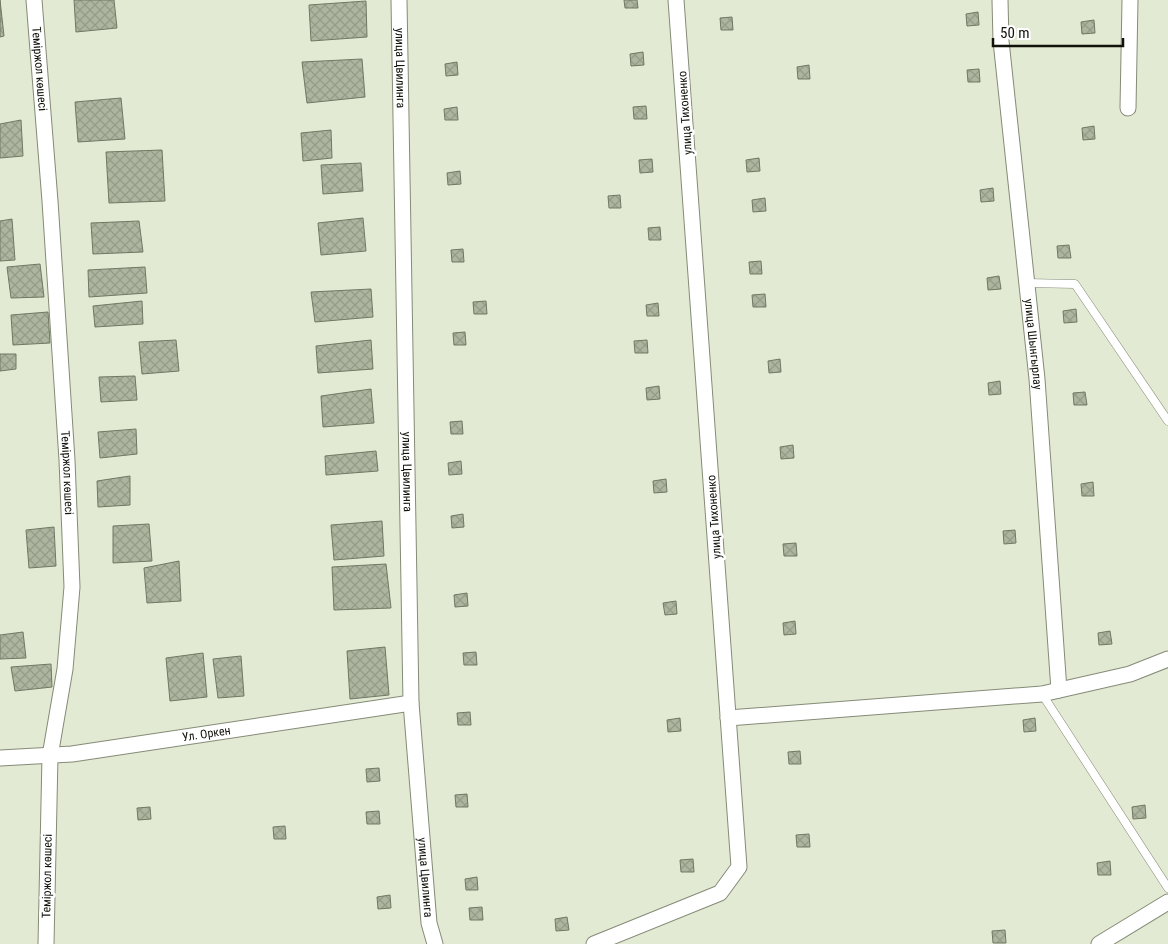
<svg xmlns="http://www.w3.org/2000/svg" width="1168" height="944" font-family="'Roboto Condensed',sans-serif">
	<defs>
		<pattern id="building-cross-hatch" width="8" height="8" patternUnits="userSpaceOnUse" patternTransform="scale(1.25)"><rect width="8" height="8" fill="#adb59f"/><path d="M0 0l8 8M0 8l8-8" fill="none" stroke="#949b88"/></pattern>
	</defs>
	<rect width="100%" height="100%" fill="#e2ead4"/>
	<g fill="url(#building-cross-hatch)" stroke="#707763">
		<path d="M0 0 4 36 0 37Z"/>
		<path d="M74 0H114L117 28 76 32Z"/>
		<path d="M624 0H637L638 8H625Z"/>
		<path d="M366 1 367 37 311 41 309 5Z"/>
		<path d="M978 12 979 25 967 26 966 14Z"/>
		<path d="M732 17 733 30H721L720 18Z"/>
		<path d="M1094 20 1095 33 1082 34 1081 22Z"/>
		<path d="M643 52 644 65 631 66 630 54Z"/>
		<path d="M362 59 365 97 307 103 302 62Z"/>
		<path d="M457 62 458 75 446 76 445 64Z"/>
		<path d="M809 65 810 79H798L797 67Z"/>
		<path d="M979 69 980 82H968L967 70Z"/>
		<path d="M121 98 125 139 78 142 75 102Z"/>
		<path d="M646 106 647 119H634L633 107Z"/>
		<path d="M457 107 458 120H445L444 109Z"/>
		<path d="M21 120 23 156 0 158V124Z"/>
		<path d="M1094 126 1095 139 1083 140 1082 128Z"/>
		<path d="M331 130 332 158 303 161 301 133Z"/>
		<path d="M162 150 165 201 109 203 106 152Z"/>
		<path d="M759 158 760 171 747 172 746 160Z"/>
		<path d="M652 159 653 172 640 173 639 160Z"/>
		<path d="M361 163 363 191 323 194 321 165Z"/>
		<path d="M460 171 461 184 448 185 447 173Z"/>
		<path d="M993 188 994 201 981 202 980 190Z"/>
		<path d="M620 195 621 208H609L608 196Z"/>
		<path d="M765 198 766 211 753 212 752 200Z"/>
		<path d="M363 218 366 251 321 255 318 223Z"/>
		<path d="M12 219 15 260 0 261V221Z"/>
		<path d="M139 221 143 252 93 254 91 223Z"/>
		<path d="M660 227 661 240H649L648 228Z"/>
		<path d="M1069 245 1071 258H1058L1057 246Z"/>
		<path d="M463 249 464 262H452L451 250Z"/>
		<path d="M761 261 762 274H750L749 262Z"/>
		<path d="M40 264 44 297 11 298 7 267Z"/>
		<path d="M145 267 147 293 89 297 88 270Z"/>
		<path d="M999 276 1001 289 988 290 987 278Z"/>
		<path d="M371 289 373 317 315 322 311 292Z"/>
		<path d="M765 294 766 307H753L752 295Z"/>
		<path d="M142 301 143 324 95 327 93 306Z"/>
		<path d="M486 301 487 314H474L473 302Z"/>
		<path d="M658 303 659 316H647L646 305Z"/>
		<path d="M1076 309 1077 322 1064 323 1063 311Z"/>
		<path d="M48 312 50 343 13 345 11 315Z"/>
		<path d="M465 332 466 345H454L453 333Z"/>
		<path d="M176 340 179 371 142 374 139 342Z"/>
		<path d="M371 340 373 369 318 373 316 346Z"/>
		<path d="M647 340 648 353H635L634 341Z"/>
		<path d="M0 354H16V369L0 371Z"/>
		<path d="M780 359 781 372 769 373 768 361Z"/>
		<path d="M135 376 137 400 101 402 99 377Z"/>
		<path d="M1000 381 1001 394 989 395 988 383Z"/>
		<path d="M659 386 660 399 647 400 646 388Z"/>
		<path d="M371 389 374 423 323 427 321 396Z"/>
		<path d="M1085 392 1087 405H1074L1073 393Z"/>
		<path d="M462 421 463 434H451L450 422Z"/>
		<path d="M136 429 137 454 100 458 98 432Z"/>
		<path d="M793 445 794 458 781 459 780 447Z"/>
		<path d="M376 451 378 471 326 475 325 456Z"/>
		<path d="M461 461 462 474 449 475 448 463Z"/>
		<path d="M130 476V505L98 507 97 481Z"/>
		<path d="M666 479 667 492 654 493 653 481Z"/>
		<path d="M1093 482 1094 496H1082L1081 484Z"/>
		<path d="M463 514 464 527 452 528 451 516Z"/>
		<path d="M382 521 384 556 334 560 331 525Z"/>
		<path d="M149 524 152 561 113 563V526Z"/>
		<path d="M54 527 56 566 29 568 26 530Z"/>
		<path d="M1015 530 1016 543 1004 544 1003 531Z"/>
		<path d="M796 543 797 556H784L783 544Z"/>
		<path d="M179 561 181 601 147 603 144 568Z"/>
		<path d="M386 564 391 608 334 610 332 567Z"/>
		<path d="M467 593 468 606 455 607 454 595Z"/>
		<path d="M676 601 677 614 665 615 663 603Z"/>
		<path d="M795 621 796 634 784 635 783 623Z"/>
		<path d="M1110 631 1112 644 1099 645 1098 633Z"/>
		<path d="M23 632 26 658 0 659V635Z"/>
		<path d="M385 647 389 695 350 699 347 651Z"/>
		<path d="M476 652 477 665H464L463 653Z"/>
		<path d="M203 653 207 697 170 701 166 658Z"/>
		<path d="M241 656 244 696 218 698 213 659Z"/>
		<path d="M51 664 52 687 15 691 11 667Z"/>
		<path d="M470 712 471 725H458L457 713Z"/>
		<path d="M680 718 681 731 668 732 667 720Z"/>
		<path d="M1035 718 1036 731 1024 732 1023 720Z"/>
		<path d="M800 751 801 764H789L788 752Z"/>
		<path d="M379 768 380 781 367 782 366 769Z"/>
		<path d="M467 794 468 807H456L455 795Z"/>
		<path d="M1145 805 1146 818 1133 819 1132 807Z"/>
		<path d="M150 807 151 819 138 820 137 808Z"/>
		<path d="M379 811 380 824H367L366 812Z"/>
		<path d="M285 826 286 839H274L273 827Z"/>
		<path d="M809 834 810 847H797L796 835Z"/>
		<path d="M693 859 694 872H681L680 860Z"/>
		<path d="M1110 861 1111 875H1098L1097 863Z"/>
		<path d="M477 877 478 890H466L465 879Z"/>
		<path d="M390 895 391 908 378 909 377 897Z"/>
		<path d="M482 907 483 920H470L469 908Z"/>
		<path d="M567 917 569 930 556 931 555 919Z"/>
		<path d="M1005 930 1006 943H993L992 931Z"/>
	</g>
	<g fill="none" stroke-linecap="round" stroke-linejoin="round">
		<defs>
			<g id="service">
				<path d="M1027 283 1075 284 1168 421"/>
				<path d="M1042 694 1168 888"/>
			</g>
			<g id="minor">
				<path id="s1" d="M34 0 50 201 67 460 72 587 65 669 50 756 46 944"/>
				<path id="s2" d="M399 0 411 703 429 923 435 944"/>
				<path id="s3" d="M1000 0 1001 41 1037 379 1059 690"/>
				<path d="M1128 108 1130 0"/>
				<path d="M728 718 1042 694 1130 674 1168 659"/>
				<path id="s4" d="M0 758 72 754 411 703"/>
				<path d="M594 944 720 893 739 867 676 0"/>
				<path d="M1099 944 1168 902"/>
			</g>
		</defs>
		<use href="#service" stroke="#848b77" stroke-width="9"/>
		<use href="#minor" stroke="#848b77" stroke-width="17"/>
		<use href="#service" stroke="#fff" stroke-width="8"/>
		<use href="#minor" stroke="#fff" stroke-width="15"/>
	</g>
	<g text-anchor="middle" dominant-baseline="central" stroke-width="5" stroke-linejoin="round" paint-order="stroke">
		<g font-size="12" fill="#11130b" stroke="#fff">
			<text stroke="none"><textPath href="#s1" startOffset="69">Теміржол көшесі</textPath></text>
			<text stroke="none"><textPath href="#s2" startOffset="68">улица Цвилинга</textPath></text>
			<text transform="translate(685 113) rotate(-94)">улица Тихоненко</text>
			<text stroke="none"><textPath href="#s3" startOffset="346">улица Шынгырлау</textPath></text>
			<text stroke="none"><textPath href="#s1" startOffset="474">Теміржол көшесі</textPath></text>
			<text stroke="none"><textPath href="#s2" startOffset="472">улица Цвилинга</textPath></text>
			<text transform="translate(714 517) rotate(-94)">улица Тихоненко</text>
			<text stroke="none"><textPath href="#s4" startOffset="208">Ул. Оркен</textPath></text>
			<text transform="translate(47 876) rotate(-89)">Теміржол көшесі</text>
			<text stroke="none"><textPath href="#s2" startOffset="878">улица Цвилинга</textPath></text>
		</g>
	</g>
	<path d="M993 38v8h130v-8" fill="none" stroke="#11130b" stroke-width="2.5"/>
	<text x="1000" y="38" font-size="15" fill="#11130b" stroke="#ffffff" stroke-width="4" paint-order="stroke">50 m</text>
</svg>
